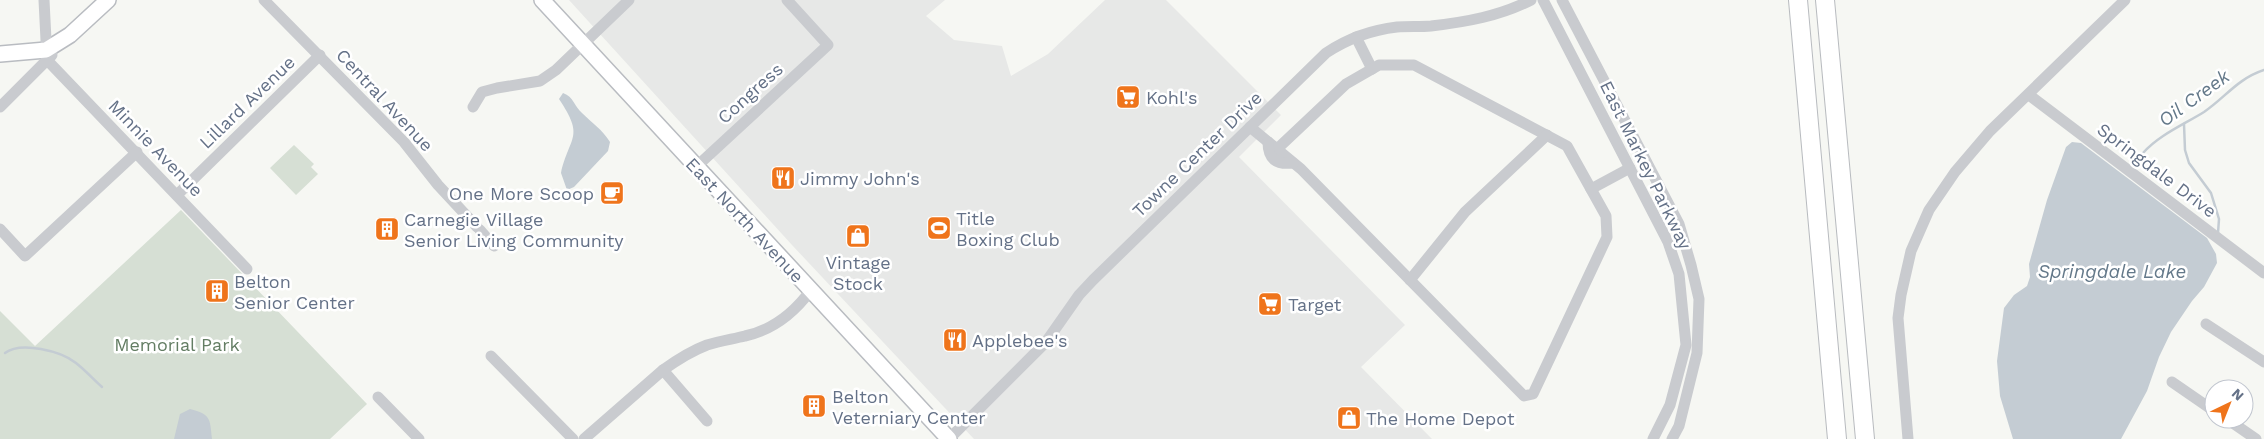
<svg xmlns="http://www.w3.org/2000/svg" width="2264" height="439" font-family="'Work Sans',sans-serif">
	<rect width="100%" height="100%" fill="#f6f7f3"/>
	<path fill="#e7e8e7" d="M569 0H945L926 16 954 40 1002 46 1011 76 1048 54 1105 0H1166L1281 115 1239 157 1405 325 1361 367 1432 439H974L792 245Z"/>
	<g fill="#d6dfd4">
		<path d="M294 145 314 164 311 167 318 174 296 195 270 168Z"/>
		<path d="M181 210 367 404 330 439H0V311L35 346Z"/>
	</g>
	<g fill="#c4ccd3">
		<path d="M563 93C574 97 574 106 582 113 592 123 602 129 610 142L608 151 574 187 567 190 561 173C570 135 585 138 559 99Z"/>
		<path d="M2072 142 2081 143 2207 238 2216 254 2217 263 2204 287 2192 301 2171 332 2159 357 2147 391 2121 439H2013L2000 396 1997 361 2004 308 2014 295 2027 286 2030 277 2029 264 2047 200 2066 147Z"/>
		<path d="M190 409C211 414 210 419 212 439H174L180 414Z"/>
	</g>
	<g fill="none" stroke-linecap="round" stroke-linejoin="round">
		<g stroke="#c4ccd3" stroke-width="2.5">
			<path d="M2184 124 2185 150 2189 163 2211 193 2219 219 2218 233"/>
			<path d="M2143 153C2159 135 2183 125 2204 112 2226 97 2237 79 2264 70"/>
			<path d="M5 353C21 341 61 351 76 363 85 370 93 379 102 387"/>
		</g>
		<defs>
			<g id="major">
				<path d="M542 0 949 439"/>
				<path d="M0 54 46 50 70 35 108 0"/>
			</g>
			<g id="highway">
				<path d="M1798 0 1837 439"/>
				<path d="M1825 0 1865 439"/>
			</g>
		</defs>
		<use href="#major" stroke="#b9bcc1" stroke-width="18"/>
		<use href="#highway" stroke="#b8bbbf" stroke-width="20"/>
		<g stroke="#c9cbcf" stroke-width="11">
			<path d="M44 0 47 60 247 269"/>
			<path d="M264 0 404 142 438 185 477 227"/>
			<path d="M1543 0 1668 242 1679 274 1686 345 1670 405 1653 439"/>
			<path d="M1562 0 1679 224 1691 265 1699 299 1697 353 1679 426 1672 439"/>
			<path d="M1356 37 1372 69"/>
			<path d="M2029 95 2264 273"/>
			<path d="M0 107 52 55"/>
			<path d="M473 107 482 92 497 88 540 81 556 70 629 0"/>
			<path d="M1250 127 1301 169 1524 396 1533 394 1607 237 1606 216 1567 146 1414 65H1379L1346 84 1276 150"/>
			<path d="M1268 142C1268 159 1276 165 1293 163"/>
			<path d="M696 167 828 45 787 0"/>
			<path d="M1591 189 1630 168"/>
			<path d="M177 195 320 55"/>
			<path d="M0 229 25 256 137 152"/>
			<path d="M480 230 494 246"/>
			<path d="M1410 280 1465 212 1547 135"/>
			<path d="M2206 324 2264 362"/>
			<path d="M491 356 573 439"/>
			<path d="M663 370 707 421"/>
			<path d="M2172 382 2214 411"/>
			<path d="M378 397 419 439"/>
			<path d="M2227 419 2256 439"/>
			<path d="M584 439 663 370C677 360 691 351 707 345 720 341 733 339 745 336 773 330 794 313 811 290"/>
			<path d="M949 439 1046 342 1079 295 1093 280 1326 53C1347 39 1371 30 1397 27 1408 26 1420 27 1431 26 1466 22 1500 16 1531 0"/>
			<path d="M1908 439 1898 318 1901 295 1911 251 1929 210 1955 172 1990 131 2125 0"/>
		</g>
		<use href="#major" stroke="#fff" stroke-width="15"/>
		<use href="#highway" stroke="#fff" stroke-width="18"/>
	</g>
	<defs>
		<symbol id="supermarket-square" viewBox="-11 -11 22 22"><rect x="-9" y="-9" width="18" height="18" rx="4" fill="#ef741b" stroke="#fff"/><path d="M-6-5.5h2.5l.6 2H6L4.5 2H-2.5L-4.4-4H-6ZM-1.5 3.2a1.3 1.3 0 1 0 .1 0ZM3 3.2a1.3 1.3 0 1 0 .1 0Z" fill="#fff"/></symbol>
		<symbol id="restaurant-square" viewBox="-11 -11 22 22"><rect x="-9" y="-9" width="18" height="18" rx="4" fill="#ef741b" stroke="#fff"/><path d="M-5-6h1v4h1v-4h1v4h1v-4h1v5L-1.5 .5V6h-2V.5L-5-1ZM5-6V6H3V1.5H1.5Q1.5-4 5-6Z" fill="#fff"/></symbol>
		<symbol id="cafe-square" viewBox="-11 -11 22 22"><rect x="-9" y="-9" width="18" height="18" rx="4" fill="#ef741b" stroke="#fff"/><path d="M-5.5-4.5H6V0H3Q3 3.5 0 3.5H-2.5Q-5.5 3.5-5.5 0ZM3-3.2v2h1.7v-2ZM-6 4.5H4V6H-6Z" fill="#fff"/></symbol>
		<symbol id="stadium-square" viewBox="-11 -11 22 22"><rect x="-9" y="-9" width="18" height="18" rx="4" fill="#ef741b" stroke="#fff"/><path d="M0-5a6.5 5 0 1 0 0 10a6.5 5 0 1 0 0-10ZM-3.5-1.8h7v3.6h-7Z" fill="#fff"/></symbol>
		<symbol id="building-square" viewBox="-11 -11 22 22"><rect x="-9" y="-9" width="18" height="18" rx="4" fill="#ef741b" stroke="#fff"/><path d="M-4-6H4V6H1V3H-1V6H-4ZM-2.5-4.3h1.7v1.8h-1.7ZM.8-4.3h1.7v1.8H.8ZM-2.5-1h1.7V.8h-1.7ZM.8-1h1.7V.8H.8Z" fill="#fff"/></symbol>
		<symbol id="shop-square" viewBox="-11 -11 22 22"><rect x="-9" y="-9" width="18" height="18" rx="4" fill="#ef741b" stroke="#fff"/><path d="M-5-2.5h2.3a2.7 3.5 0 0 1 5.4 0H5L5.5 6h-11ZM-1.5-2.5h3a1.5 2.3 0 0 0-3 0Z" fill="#fff"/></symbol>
	</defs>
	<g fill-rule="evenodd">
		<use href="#supermarket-square" x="1114" y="83" width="28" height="28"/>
		<use href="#restaurant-square" x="769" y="164" width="28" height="28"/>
		<use href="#cafe-square" x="598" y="179" width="28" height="28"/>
		<use href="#stadium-square" x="925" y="214" width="28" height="28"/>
		<use href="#building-square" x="373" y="215" width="28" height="28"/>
		<use href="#shop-square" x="844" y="222" width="28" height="28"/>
		<use href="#building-square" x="203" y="277" width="28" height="28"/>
		<use href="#supermarket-square" x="1256" y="290" width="28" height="28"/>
		<use href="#restaurant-square" x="941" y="326" width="28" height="28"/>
		<use href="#building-square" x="800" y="392" width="28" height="28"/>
		<use href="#shop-square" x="1335" y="404" width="28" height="28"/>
	</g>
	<g text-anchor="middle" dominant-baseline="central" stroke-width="5" stroke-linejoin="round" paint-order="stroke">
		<g font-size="18" fill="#647187" stroke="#fff">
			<text transform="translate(750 93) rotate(-42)">Congress</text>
			<text transform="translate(385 100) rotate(47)">Central Avenue</text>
			<text transform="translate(247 102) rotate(-44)">Lillard Avenue</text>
			<text transform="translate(156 148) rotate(46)">Minnie Avenue</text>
			<text transform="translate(1197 154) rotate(-44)">Towne Center Drive</text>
			<text transform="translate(1646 165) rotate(64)">East Markey Parkway</text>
			<text transform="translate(2157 170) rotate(37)">Springdale Drive</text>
			<text transform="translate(745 220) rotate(47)">East North Avenue</text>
		</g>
		<g font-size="18" fill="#647187" stroke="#fff" text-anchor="start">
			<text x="1146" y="97">Kohl's</text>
			<text x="800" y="178">Jimmy John's</text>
			<text x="594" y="193" text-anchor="end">One More Scoop</text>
			<text x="956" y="218">Title<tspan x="956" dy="21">Boxing Club</tspan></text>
			<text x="404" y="219">Carnegie Village<tspan x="404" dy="21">Senior Living Community</tspan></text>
			<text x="858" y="262" text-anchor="middle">Vintage<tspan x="858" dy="21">Stock</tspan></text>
			<text x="234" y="281">Belton<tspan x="234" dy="21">Senior Center</tspan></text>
			<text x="1288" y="304">Target</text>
			<text x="972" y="340">Applebee's</text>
			<text x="832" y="396">Belton<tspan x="832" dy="21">Veterniary Center</tspan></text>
			<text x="1366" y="418">The Home Depot</text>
		</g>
		<g font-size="18" fill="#637d63" stroke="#fff">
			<text x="177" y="344">Memorial Park</text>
		</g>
		<g font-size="19" font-style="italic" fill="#64798a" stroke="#fff">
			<text transform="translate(2194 98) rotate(-36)">Oil Creek</text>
			<text x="2112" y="271">Springdale Lake</text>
		</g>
	</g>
	<g transform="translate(2229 404) rotate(43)"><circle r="24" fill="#ffffff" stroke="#c1c6cf"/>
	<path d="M0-4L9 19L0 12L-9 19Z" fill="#ef741b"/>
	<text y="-8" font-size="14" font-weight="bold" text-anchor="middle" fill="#647187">N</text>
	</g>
</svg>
